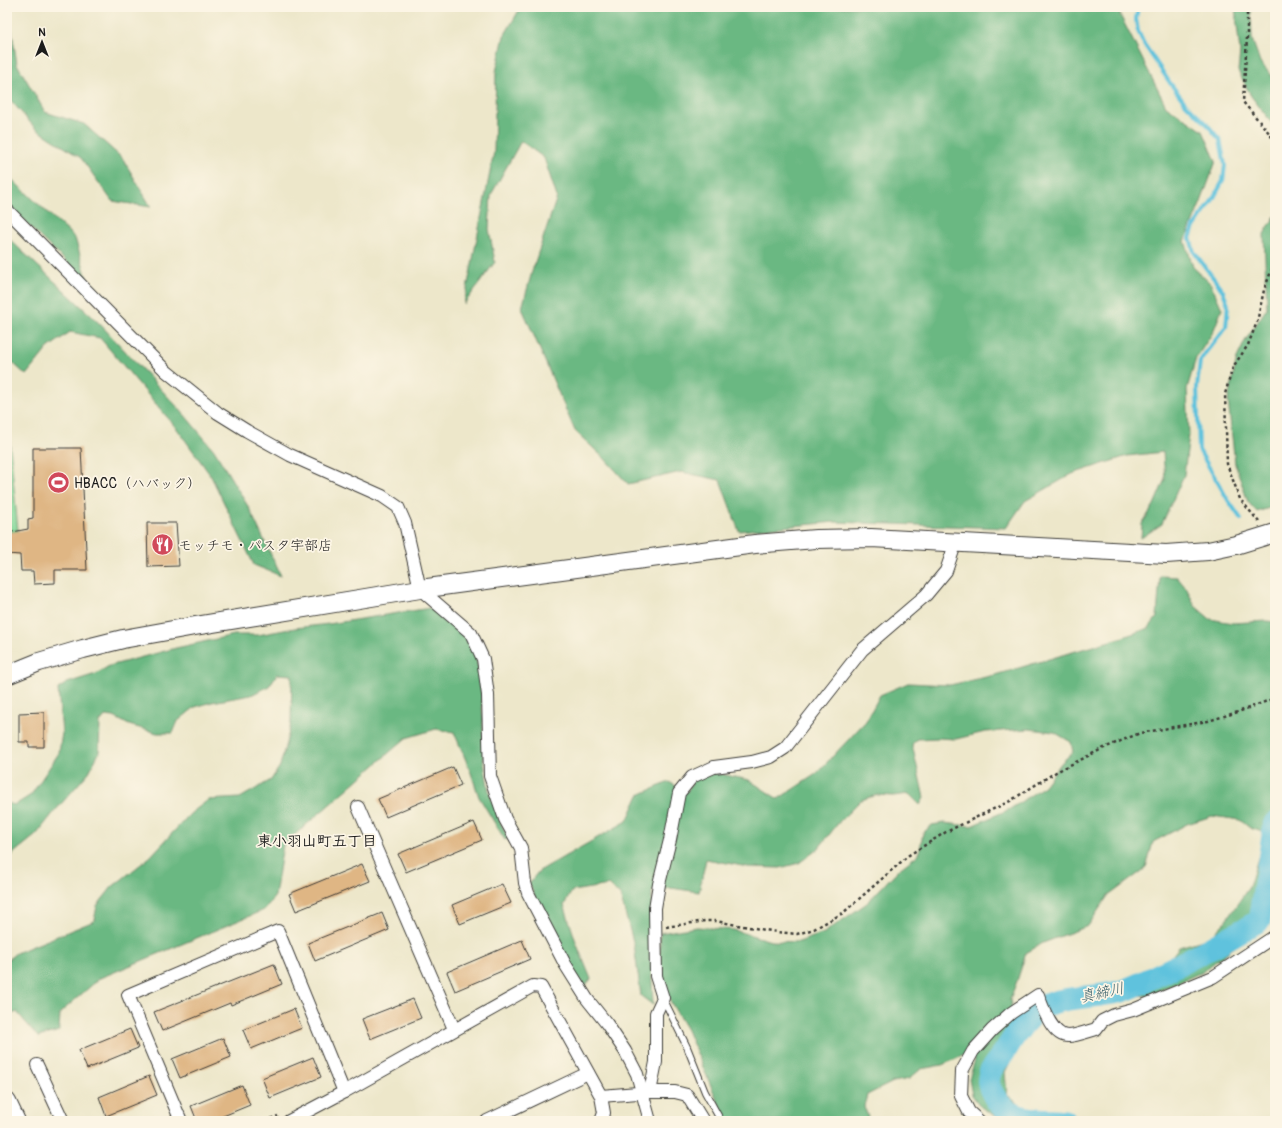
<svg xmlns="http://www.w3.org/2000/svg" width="1282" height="1128" font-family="Pangolin,'Klee One',sans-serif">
	<rect width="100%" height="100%" fill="#fcf5e5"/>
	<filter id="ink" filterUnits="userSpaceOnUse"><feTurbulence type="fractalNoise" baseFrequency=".025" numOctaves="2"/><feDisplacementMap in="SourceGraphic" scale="8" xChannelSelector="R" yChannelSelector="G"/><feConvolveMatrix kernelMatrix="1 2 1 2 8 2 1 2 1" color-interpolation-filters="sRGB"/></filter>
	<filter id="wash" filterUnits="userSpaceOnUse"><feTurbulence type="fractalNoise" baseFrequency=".012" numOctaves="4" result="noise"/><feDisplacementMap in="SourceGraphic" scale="16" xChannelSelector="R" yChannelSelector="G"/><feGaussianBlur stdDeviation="0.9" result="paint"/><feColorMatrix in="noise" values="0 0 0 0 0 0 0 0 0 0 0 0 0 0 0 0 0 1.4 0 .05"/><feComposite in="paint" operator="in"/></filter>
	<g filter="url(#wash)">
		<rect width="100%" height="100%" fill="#ede7ca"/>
		<path fill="#83d89a" stroke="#507a5b" d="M7 413 18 531 7 533Z"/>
		<g fill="#6ab882" stroke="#436a4f">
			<path d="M7 7H8L17 64 45 112 84 124 123 159 151 207 112 201 81 158 35 128 7 96Z"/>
			<path d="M521 7H1121L1120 15 1166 106 1203 131 1216 161 1201 202 1185 241 1193 267 1211 284 1222 309 1213 332 1196 358 1187 389 1189 435 1184 475 1162 524 1141 538 1142 524 1154 505 1165 479 1163 452 1127 456 1072 474 1025 501 1006 528 835 522 739 531 720 480 681 472 628 484 605 459 575 431 541 352 522 308 533 268 557 197 544 158 521 141 491 195 489 229 495 262 464 304 494 152 496 72 504 36Z"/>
			<path d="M1235 7H1251L1252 39 1260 62 1275 80V127L1251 96 1238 71 1240 52Z"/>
			<path d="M7 175 75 238 88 282 44 241 7 204Z"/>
			<path d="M1275 216V506L1257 512 1248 502 1235 464 1228 400 1237 358 1245 341 1267 308 1264 234Z"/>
			<path d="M7 237 99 323 183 413 214 450 249 508 281 576 254 565 211 476 178 430 100 338 70 332 48 348 26 375 11 361 7 336Z"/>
			<path d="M1160 576 1177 577 1187 589 1195 606 1210 619 1233 623 1267 621 1275 622V904H1274L1263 922 1237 945 1202 972 1148 996 1136 995 1134 981 1169 960 1179 947 1210 938 1225 922 1249 887 1264 839 1269 834 1250 828 1240 820 1212 816 1187 824 1153 842 1146 868 1107 897 1088 926 1043 943 1026 953 1017 981 1010 999 1014 1020 1028 1026 1005 1072 1007 1095 1026 1110 1067 1121H1003L981 1107 972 1095 969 1079 975 1060 968 1053 956 1059 942 1065 921 1069 909 1079 893 1082 867 1095 864 1106 868 1117 864 1121H726L687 1030 666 994 660 972V933L697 927 734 930 771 941 799 942 824 933 867 903 898 870 919 854 923 833 932 825 944 823 971 826 1010 809 1043 787 1062 762 1073 752 1071 742 1054 732 1029 729 985 732 956 739 938 738 918 739 912 744 924 798 920 805 909 794 893 796 877 795 861 800 840 821 818 849 799 863 780 868 748 867 706 859 699 892 671 888 652 891 651 959 653 1005 641 996 634 945 620 895 609 885 572 891 564 905 577 945 591 979 584 987 549 932 529 883 539 871 627 821 639 795 669 782 687 792 694 778 716 773 749 780 778 799 816 774 866 721 880 695 908 683 950 685 995 675 1120 638 1149 628 1157 617Z"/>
			<path d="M430 608 456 627 473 646 480 675 483 718V758L489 791 499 819 508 838 505 840 479 797 470 770 454 732 436 729 406 738 283 845 275 896 264 910 100 978 60 1013 59 1031 38 1037 17 1012 7 1016V960L16 953 94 921 97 906 112 887 150 857 190 814 208 800 240 798 271 780 280 766 291 724 292 675 277 674 269 686 251 695 212 702 195 707 178 721 173 733H157L129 725 114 717 105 716 100 722 99 753 89 772 55 811 36 835 15 852 7 861V803L15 805 31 795 59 753 62 733 58 689 67 683 96 674 109 666 176 648 234 635H258L295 628 329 624Z"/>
		</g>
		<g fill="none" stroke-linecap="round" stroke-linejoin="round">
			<path stroke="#5fc2dd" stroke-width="4" d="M1138 7 1136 19 1138 31 1144 44 1170 83 1186 104 1206 123 1220 140 1225 165 1223 181 1212 201 1194 227 1190 238 1194 252 1223 291 1228 305 1226 327 1206 352 1200 361 1197 387 1199 450 1228 500 1241 519"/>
			<path stroke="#5fc2dd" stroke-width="23" d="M1064 1121C1038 1118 1009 1123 994 1096 989 1087 987 1083 990 1073 992 1065 1001 1058 1005 1051 1012 1039 1030 1013 1042 1007 1062 996 1098 998 1122 991 1135 987 1148 980 1160 974 1194 958 1226 939 1259 921L1275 823"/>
		</g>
		<g id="blocks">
			<g fill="#dfb684">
				<path d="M33 448H81L87 570H55V583L34 584 33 571H21L20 555 7 554V533L28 529V519L33 518Z"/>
				<path d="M147 523H176L179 566 148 567Z"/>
				<path d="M44 712V747H29V742H19V713Z"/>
				<path d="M453 767 461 785 386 817 378 799Z"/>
				<path d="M474 822 482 840 406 872 398 854Z"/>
				<path d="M362 864 370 881 296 911 289 894Z"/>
				<path d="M502 884 511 903 460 924 452 905Z"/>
				<path d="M382 913 389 930 315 961 308 943Z"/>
				<path d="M522 940 530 959 455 991 447 972Z"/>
				<path d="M274 964 282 984 231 1005 230 1003 162 1031 154 1012Z"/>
				<path d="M413 999 421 1018 370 1039 362 1019Z"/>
				<path d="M294 1009 302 1028 251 1049 243 1030Z"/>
				<path d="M130 1029 138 1048 87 1069 79 1050Z"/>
				<path d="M223 1038 231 1057 180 1078 172 1059Z"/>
				<path d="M313 1057 321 1077 270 1098 262 1078Z"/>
				<path d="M149 1076 157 1095 106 1116 99 1097Z"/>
				<path d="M242 1085 250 1105 211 1121H197L191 1106Z"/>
			</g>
		</g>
	</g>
	<g filter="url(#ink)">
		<use href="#blocks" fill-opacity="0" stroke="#3b3a36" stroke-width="1"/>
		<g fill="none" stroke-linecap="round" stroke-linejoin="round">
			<defs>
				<path id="lane" d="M663 998 687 1047 705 1092 721 1121"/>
				<g id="street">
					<path d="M7 210 166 371 218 413 247 431 290 455 382 496 398 507 405 523 420 589 471 633 483 659 488 695 490 776 505 819 521 848 525 883 528 893 565 964 587 999 607 1024 625 1051 637 1074 650 1121"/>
					<path d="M358 807 454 1029"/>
					<path d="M37 1065 63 1121"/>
					<path d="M650 1092H675L687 1095 703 1121"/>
					<path d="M601 1096 650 1092 656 1062V1013L663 998 656 976 655 908 659 884 670 840 679 793 692 777 714 767 752 762 771 757 785 748 862 650 926 595 946 571 956 542"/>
					<path d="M181 1121 128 995 278 931 344 1092"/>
					<path d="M289 1121 344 1092 533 986 541 987 601 1096 604 1113 601 1121"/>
					<path d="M487 1121 588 1073"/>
					<path d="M979 1121 969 1112 961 1096 962 1071 973 1051 992 1030 1011 1013 1038 995C1043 1008 1052 1036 1068 1036 1075 1036 1089 1031 1096 1029L1102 1021 1114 1015 1133 1010 1213 977 1275 936"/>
				</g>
				<g id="secondary">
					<path d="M7 675 39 662 83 649 123 639 195 626 420 589 755 544 816 539 871 538 1166 554 1208 551 1236 545 1275 533"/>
					<path d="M7 1102 16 1121"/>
				</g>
			</defs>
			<use href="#lane" stroke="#3b3a36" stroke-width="8"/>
			<use href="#street" stroke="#3b3a36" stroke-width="14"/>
			<use href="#secondary" stroke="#3b3a36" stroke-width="20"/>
			<g stroke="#3b3a36" stroke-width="2.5" stroke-dasharray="3 3" stroke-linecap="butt">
				<path d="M1247 7V37L1243 102 1270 134 1275 143"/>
				<path d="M1259 522 1240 499 1227 464 1225 394 1233 367 1248 345 1257 322 1264 290 1275 261"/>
				<path d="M666 927 705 921H715L777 932 797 934 814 929 843 913 909 855 946 832 1010 801 1056 772 1104 748 1140 733 1208 721 1238 712 1275 698"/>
				<path d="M265 1121 278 1116"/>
			</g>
			<use href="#lane" stroke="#fff" stroke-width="6"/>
			<use href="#street" stroke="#fff" stroke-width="12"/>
			<use href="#secondary" stroke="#fff" stroke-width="18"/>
		</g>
	</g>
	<defs>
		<symbol id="stadium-disc" viewBox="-11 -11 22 22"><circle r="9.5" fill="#d1495b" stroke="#fcf5e5"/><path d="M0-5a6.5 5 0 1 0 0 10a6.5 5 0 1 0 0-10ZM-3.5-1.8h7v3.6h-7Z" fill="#fff"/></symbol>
		<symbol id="restaurant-disc" viewBox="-11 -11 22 22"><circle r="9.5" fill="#d1495b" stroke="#fcf5e5"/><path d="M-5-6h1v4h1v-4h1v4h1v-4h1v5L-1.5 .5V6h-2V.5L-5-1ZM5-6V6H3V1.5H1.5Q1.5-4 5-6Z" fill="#fff"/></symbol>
	</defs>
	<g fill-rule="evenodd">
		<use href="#stadium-disc" x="46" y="470" width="25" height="25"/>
		<use href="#restaurant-disc" x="150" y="532" width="25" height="25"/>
	</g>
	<g text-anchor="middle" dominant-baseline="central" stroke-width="3.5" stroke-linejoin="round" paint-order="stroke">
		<g font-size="14" fill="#1c1c1c" stroke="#fcf5e5" text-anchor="start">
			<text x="74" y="483">HBACC（ハバック）</text>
			<text x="178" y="545">モッチモ・パスタ宇部店</text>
		</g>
		<g font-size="15" font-weight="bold" fill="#1c1c1c" stroke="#fcf5e5">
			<text x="317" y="841">東小羽山町五丁目</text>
		</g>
		<g font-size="15" font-style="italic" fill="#375e69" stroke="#fcf5e5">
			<text transform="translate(1102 993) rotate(-12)">真締川</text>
		</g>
	</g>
	<rect width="1282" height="1128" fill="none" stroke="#fcf5e5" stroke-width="24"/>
	<g transform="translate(42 42)" stroke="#fcf5e5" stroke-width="3" paint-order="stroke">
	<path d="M0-3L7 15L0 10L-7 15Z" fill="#1c1c1c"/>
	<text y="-6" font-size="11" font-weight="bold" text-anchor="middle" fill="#1c1c1c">N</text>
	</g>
</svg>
